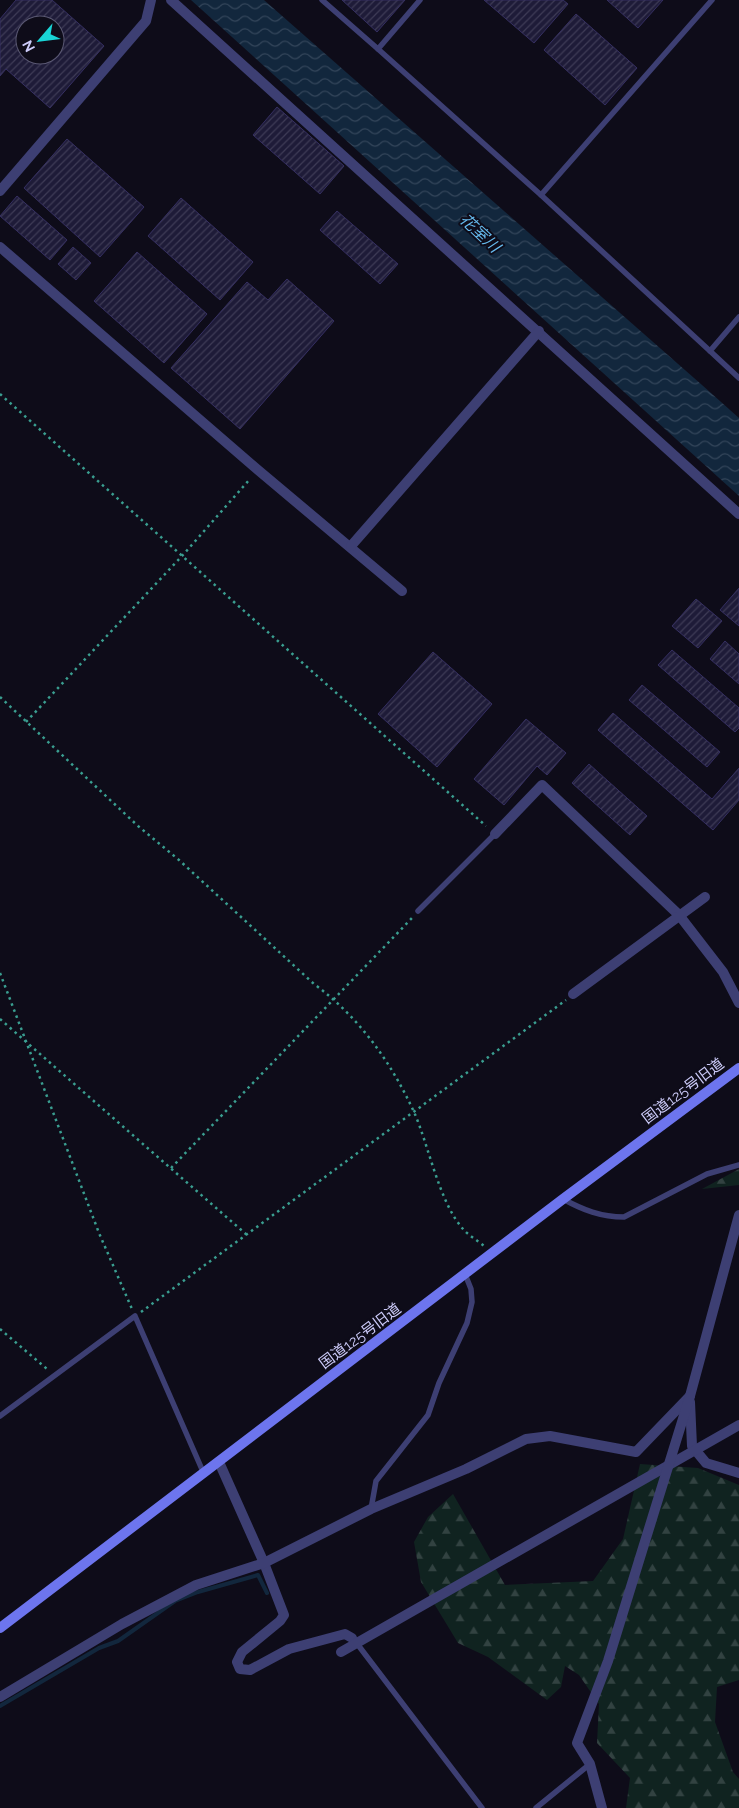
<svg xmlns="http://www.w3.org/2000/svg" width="739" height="1808" font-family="Raleway,'Noto Sans JP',sans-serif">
	<defs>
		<pattern id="forest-firs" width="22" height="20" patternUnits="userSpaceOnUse" patternTransform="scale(1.25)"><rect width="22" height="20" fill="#102320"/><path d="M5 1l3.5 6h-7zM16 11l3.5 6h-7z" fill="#324241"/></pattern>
		<pattern id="water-waves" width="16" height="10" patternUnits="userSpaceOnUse" patternTransform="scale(1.25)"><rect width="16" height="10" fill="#12273d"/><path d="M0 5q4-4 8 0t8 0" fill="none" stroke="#33455a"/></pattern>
		<pattern id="building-hatch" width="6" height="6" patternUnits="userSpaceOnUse" patternTransform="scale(1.25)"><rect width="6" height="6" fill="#1e1b38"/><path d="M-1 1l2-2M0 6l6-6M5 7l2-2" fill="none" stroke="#3e3b56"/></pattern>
	</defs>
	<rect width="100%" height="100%" fill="#0e0c19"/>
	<g fill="url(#forest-firs)">
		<path d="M739 1169V1185L702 1189Z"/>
		<path d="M640 1464 698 1468 739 1485V1680L717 1687 715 1722 733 1772 739 1779V1808H626L630 1778 597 1743 599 1704 579 1675 565 1666 561 1687 547 1700 488 1657 458 1643 421 1582 414 1542 428 1517 453 1494 505 1585 593 1581 623 1539Z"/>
	</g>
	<path fill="url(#water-waves)" d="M191 0H264L702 385 739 418V496Z"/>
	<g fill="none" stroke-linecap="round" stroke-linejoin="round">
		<path stroke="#12273d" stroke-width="4" d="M0 1706 99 1648 118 1641 175 1601 198 1592 258 1575 267 1593"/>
	</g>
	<g fill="url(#building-hatch)" stroke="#352f61" fill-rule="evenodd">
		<path d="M16 0H52L104 46 50 108 6 69 0 76V19ZM25 25H55V55H25Z"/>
		<path d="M342 0H405L377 32Z"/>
		<path d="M484 0H563L568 4 534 43Z"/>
		<path d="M607 0H663L638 28Z"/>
		<path d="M576 14 637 68 605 105 544 50Z"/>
		<path d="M277 107 344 166 320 194 253 135Z"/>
		<path d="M67 139 144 207 100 257 24 188Z"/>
		<path d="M17 196 67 240 50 260 0 216Z"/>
		<path d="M181 198 253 262 220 300 148 236Z"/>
		<path d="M337 211 398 264 380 284 320 230Z"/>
		<path d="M73 247 91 263 76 280 58 264Z"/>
		<path d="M137 252 207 314 164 363 94 301Z"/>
		<path d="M287 279 334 321 240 429 171 368 247 282 268 300Z"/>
		<path d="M739 588V626L720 610Z"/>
		<path d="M696 599 722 621 698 648 672 626Z"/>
		<path d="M725 641 739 654V684L710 659Z"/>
		<path d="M672 650 739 708V728L735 732 658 665Z"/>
		<path d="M433 652 492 704 437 767 378 714Z"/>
		<path d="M642 685 720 752 707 767 629 700Z"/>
		<path d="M613 713 712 799 739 768V800L713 830 598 730Z"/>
		<path d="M526 719 566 753 547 775 537 766 504 805 474 779Z"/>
		<path d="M589 764 647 816 630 835 572 783Z"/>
	</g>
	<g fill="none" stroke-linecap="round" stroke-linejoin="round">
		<g stroke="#3a9e90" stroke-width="2.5" stroke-dasharray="2.5 4" stroke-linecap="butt">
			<path d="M0 394 486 826"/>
			<path d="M0 697 138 826 179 860 314 984C359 1017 391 1062 414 1112 429 1146 439 1202 463 1229 468 1235 477 1240 484 1246"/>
			<path d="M26 722 182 556 250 479"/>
			<path d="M0 973 99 1233 132 1309"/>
			<path d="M0 1019 247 1235"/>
			<path d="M171 1168 412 918"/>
			<path d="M141 1312 566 1000"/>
			<path d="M0 1329 47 1369"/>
		</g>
		<g stroke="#3d3f73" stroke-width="5.5">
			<path d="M322 0 378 49"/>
			<path d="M420 0 378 49 541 195 710 351"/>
			<path d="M541 195 712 0"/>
			<path d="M739 317 710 351 739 378"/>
			<path d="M418 911 495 834"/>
			<path d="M563 1199C583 1210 601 1217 624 1217L707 1174 739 1165"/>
			<path d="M0 1416 135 1316 204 1474"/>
			<path d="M371 1509 376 1481 428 1415 439 1383 467 1323 472 1302 471 1289 465 1274"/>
			<path d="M355 1641 482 1808"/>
			<path d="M536 1808 590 1764"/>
		</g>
		<g stroke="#3d3f73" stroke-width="10">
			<path d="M171 0 739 514"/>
			<path d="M0 191 146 21 151 0"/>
			<path d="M0 247 258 470 402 591"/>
			<path d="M351 546 539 331"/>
			<path d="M495 834 542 785 679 915 723 972 739 1003"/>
			<path d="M573 994 705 897"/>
			<path d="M690 1402 692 1446 706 1463 739 1473"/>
			<path d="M219 1462 264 1563 284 1615 280 1621 242 1652 237 1662 240 1669 250 1670 289 1649 345 1634 352 1638"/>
			<path d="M341 1652 739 1425"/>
			<path d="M0 1697 122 1624 196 1585 264 1563 371 1509 466 1469 526 1439 550 1436 636 1452 690 1396"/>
			<path d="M602 1808 590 1764 577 1743 608 1661 690 1396 739 1215"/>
		</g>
		<path stroke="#6d75ee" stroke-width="10" d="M0 1628 563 1199 739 1068"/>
	</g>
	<g text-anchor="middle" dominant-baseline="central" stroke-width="4" stroke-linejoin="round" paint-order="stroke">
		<g font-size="15" fill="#cccbf9" stroke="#0e0c19">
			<text transform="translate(683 1091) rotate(-37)">国道125号旧道</text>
			<text transform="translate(360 1336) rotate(-37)">国道125号旧道</text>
		</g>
		<g font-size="16" font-style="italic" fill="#65baed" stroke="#0e0c19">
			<text transform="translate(480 233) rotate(43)">花室川</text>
		</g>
	</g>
	<g transform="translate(40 40) rotate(242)"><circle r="24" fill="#0e0c19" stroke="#5a5873"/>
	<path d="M0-4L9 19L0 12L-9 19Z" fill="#19d4d6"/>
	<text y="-8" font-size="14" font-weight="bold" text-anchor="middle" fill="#cccbf9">N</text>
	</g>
</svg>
